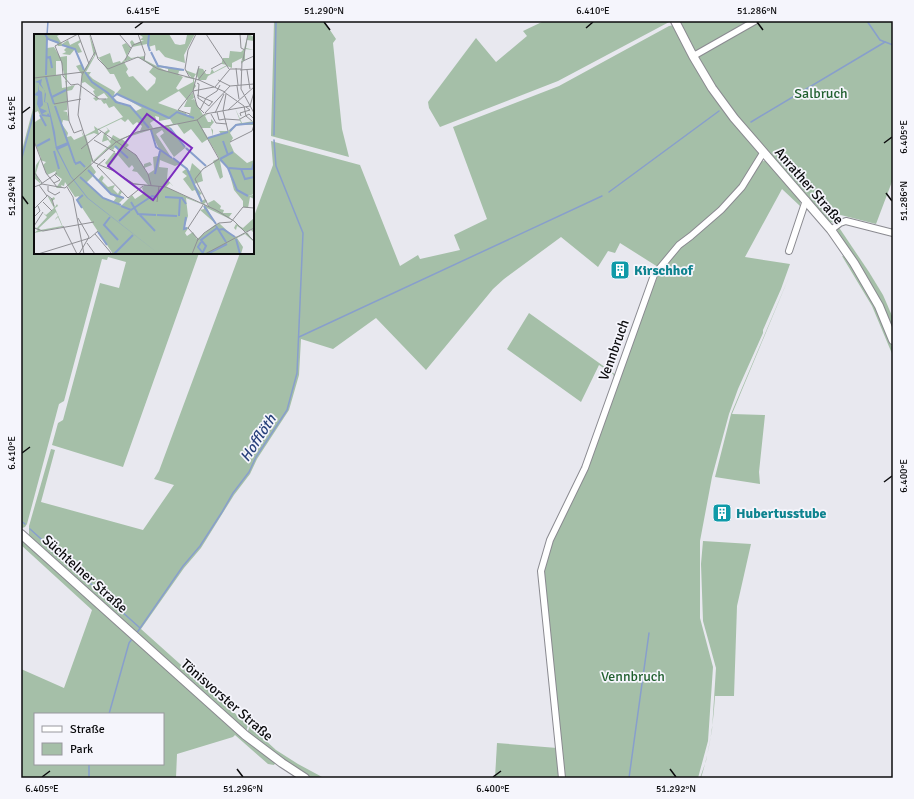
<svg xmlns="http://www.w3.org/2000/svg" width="914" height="799" font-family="Signika,sans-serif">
	<rect width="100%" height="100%" fill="#e8e8ef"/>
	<g fill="#a5bfa8" fill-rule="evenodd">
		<path d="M274 21H324L336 39 333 43 342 129 349 157 271 136Z"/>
		<path d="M544 21H671L558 81 440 127 429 108 428 102 476 38 496 62 527 36 523 31Z"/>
		<path d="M679 21H893V179L876 224 829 212 816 197 815 198 836 223 828 222 754 138 717 89 698 59 699 56 697 52 694 50Z"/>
		<path d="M674 25 758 151V155L754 162 765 161 768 162 801 200 800 206 782 189 745 257 790 264 781 289 763 330V333L738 389 729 414 712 477 700 541V618L713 667 708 741 698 778H565L542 573 552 541 563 517 658 275V267L620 243 615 253 608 251 598 267 561 237 504 279 493 289 426 370 376 318 333 349 301 339 299 375 289 410 257 459 250 474 234 495 201 548 184 568 141 629 248 725 246 732 276 762 274 765 268 764 235 735 233 737 177 754 176 778H21V669L64 688 92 610 21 545V538L135 632 29 535V526L51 449 55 450 41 502 143 530 174 485 154 479 159 471 240 253H253V219L273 165 271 141 360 165 400 266 418 255 420 259 460 250 454 235 487 219 453 127 559 86 669 26ZM35 714H163V764H35Z"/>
		<path d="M35 101V253H199L123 467 52 445 58 423 63 420 100 283 119 288 126 262 108 257 107 260 102 259 64 401 59 404 27 524 25 527 22 528 21 154Z"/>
		<path d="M838 226 869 272 883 295 893 318V333L837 233Z"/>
		<path d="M842 256 848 257C862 280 893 330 893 356L872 306Z"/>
		<path d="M789 277 732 414 765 415 759 472 760 484 715 477 731 414Z"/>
		<path d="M529 313 616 375 615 379 613 374 599 365 581 402 507 349Z"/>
		<path d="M703 541 751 544 737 606 734 696H715C713 726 710 749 701 778H700L706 761 712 730 716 668 703 621 701 564Z"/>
		<path d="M250 726 276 750 298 764 324 778H310L298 771 247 733Z"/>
		<path d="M497 743 557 748 560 778H495Z"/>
	</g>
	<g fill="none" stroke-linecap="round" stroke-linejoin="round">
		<g stroke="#889fcc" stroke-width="1.5">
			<path d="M867 21 880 40 893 45"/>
			<path d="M47 35 48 21"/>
			<path d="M751 122 885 42"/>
			<path d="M274 135 276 21"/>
			<path d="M21 161 35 108"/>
			<path d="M609 192 719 111"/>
			<path d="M299 337 602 196"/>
			<path d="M21 521 25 524"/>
			<path d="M30 529 140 628"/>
			<path d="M136 634 183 566 200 546 222 512 233 493 249 472 256 457 287 410 297 373 303 233 276 166 274 140"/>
			<path d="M109 714 129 643 132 639"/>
			<path d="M89 778V764"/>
			<path d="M629 778 649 633"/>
		</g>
		<defs>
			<g id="street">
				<path d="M693 56 697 54 755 21"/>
				<path d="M831 230 840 223 846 221 893 233"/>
				<path d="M789 251 806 200"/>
				<path d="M562 778 541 571 550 540 585 468 654 275 679 245 691 236 721 210 742 187 763 153"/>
			</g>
			<g id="secondary">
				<path d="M675 21 693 56 712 88 734 118 831 230 854 263 879 306 893 340"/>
				<path d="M21 534 245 735 282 763 305 778"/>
			</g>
		</defs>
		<use href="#street" stroke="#8a8a90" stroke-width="8"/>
		<use href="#secondary" stroke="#8a8a90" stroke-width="10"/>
		<use href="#street" stroke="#fff" stroke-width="6"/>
		<use href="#secondary" stroke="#fff" stroke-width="8"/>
	</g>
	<path fill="none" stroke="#0c0c0e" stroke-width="1.5" d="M324 22 330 30M757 22 763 30M135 28 143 22M586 28 593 22M22 113 30 107M884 143 892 137M886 193 892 201M22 196 28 204M22 453 30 447M884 482 892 476M237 769 243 777M670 769 676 777M42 777 50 771M493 777 501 771"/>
	<defs>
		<symbol id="building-square" viewBox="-11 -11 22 22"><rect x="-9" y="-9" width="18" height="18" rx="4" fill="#0f9aa8" stroke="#f5f5fc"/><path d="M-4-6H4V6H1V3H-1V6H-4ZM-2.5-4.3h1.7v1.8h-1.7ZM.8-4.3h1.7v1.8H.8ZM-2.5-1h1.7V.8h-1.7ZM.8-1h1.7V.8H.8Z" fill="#fff"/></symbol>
	</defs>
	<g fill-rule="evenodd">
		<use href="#building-square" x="609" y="259" width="22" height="22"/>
		<use href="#building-square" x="711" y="502" width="22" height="22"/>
	</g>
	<g text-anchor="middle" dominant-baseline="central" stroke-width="3.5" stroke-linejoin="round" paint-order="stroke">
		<g font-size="14" fill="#205f2e" stroke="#f5f5fc">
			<text x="821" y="93">Salbruch</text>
			<text x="633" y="676">Vennbruch</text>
		</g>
		<g font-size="14" fill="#0c0c0e" stroke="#f5f5fc">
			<text transform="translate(809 186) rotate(49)">Anrather Straße</text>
			<text transform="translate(614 350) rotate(-70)">Vennbruch</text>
			<text transform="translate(85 574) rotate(42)">Süchtelner Straße</text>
			<text transform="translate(227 700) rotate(41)">Tönisvorster Straße</text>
		</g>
		<g font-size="14" font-weight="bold" fill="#0d838f" stroke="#f5f5fc" text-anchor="start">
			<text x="634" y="270">Kirschhof</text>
			<text x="736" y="513">Hubertusstube</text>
		</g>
		<g font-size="15" font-style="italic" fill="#27407a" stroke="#f5f5fc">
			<text transform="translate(258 438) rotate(-57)">Hofflöth</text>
		</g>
	</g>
	<g transform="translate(34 34)">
		<rect width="220" height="220" fill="#e8e8ef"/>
		<path d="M0 0H27L23 2 28 10 34 6 36 11 46 6 47 8 44 10 48 18 44 19 41 15 36 21 28 20 32 18 30 16 34 12H24L23 9 13 5V14L20 13 26 23 33 22V53L41 51 38 56 33 57V76L29 77 33 78 35 87 29 86 28 90 34 99 33 103 37 102 40 106 49 102 47 96 50 102 61 96 60 92 64 95 89 83 80 72 75 74 72 69 70 70 67 66 74 64 70 59 63 63 65 65 62 67 59 64 62 63 59 57 61 56 51 48 48 49 47 65 48 41 42 32 48 30 50 36 60 22 55 0 64 24 76 19 79 29 86 27 87 29 93 23 88 11 92 9 97 14 93 21 97 24 111 22V26L134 38V35L123 32 114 12 113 10 98 13 96 8 98 6 101 10 110 6H106L109 3 104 0H135L141 10 146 11 151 10 153 1 161 0 150 21 151 29 131 23 125 16 122 17 121 11 114 13 124 31 150 36 145 37 144 41 149 42H147L149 43 142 54 144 56 159 48V45L150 43H157L151 36 162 40 164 34 169 35 172 40H176L178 35 180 38 193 31 188 30V27L189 24H195L196 17 207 18 210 15 214 0 220 3V7L213 6 212 14 220 16 211 15V26L207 30 208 24 198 29V34L193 32 174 42 172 46H165L162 40 159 45H160V48L164 46 160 49 162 52 153 65 159 58 160 64 157 66 160 65 169 81 174 80 171 82 174 88H177V85L180 88 176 93 179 96V102L177 94H168L174 104 187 100 185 97H194L201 91 202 90 207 89 201 74 208 89 220 87V91H202L196 99 199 104 196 109 200 118 213 129 220 126V160L214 162 219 161 220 165 216 163 214 174 209 173V167L200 156 194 134 186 127 189 143 186 145 179 127 185 124 174 105 168 109 157 95 150 100 143 90 135 92 152 114 173 132 151 114 140 123 126 102 130 99 128 96 122 100 137 123 156 137 158 129 167 137 169 147 160 150 168 160 165 161 168 167 171 165 173 167 170 170 175 173 174 169 180 166 187 172 186 175 190 176 189 179H198L195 183 198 186 173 174 182 191 185 189 200 203 203 202 201 204 211 199 213 200 212 199 220 194V199L217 196 213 198 220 208 211 200 203 204 209 213 207 220H79L43 166 45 162 41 163 31 148 30 152 27 151 28 154H22L28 145 21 140 22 137 13 141 9 131 12 128 6 126 2 139 7 150 0 144 2 131 7 124 0 107V86L1 88 7 84 4 77 0 79ZM62 20 76 40H80L87 54 79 63 81 58 78 56 59 45 55 41 57 38H52ZM100 24H106L119 33 115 38 122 44 121 49 113 57 99 42 95 43 92 38 94 35 90 28ZM22 27H27L33 53 28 54 27 41H22ZM145 57 153 66 150 73H157L156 80 153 82 152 79 124 69ZM82 60 89 63 108 74 102 77 96 72 86 70 79 63ZM121 82 125 83V87L136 85 139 90 119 94 116 89 122 85ZM87 85 91 88 94 85 99 91 103 88 108 92 106 97 86 105 79 101 76 107 72 101 76 97 72 93 74 96 70 99 68 108 74 106 77 110 59 127 52 102 60 99 65 101 64 96ZM116 96 126 117 124 122 119 123 120 136 114 140 110 134 118 131 116 128 110 130V133L102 121 92 114 95 111 88 105ZM81 113 84 115 83 120 80 118 71 129 75 133 84 121 95 134 98 131 100 134 98 137 103 138 114 151 99 149 79 136 63 131 80 137 98 150 110 151 108 154 110 159 101 165 98 161 87 172 84 170 90 164 86 161 88 158 86 156 84 160 79 155 81 151 74 153 68 147 71 142 70 144 68 141 63 147 59 142 62 138 57 131 58 126 59 128 75 114 79 116ZM126 126 141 132 146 130 152 135 148 138 153 142 149 145 158 157 161 156 168 170 132 153 136 149 139 152 133 145 134 134 125 133ZM59 142 82 164 79 168 69 164 52 149ZM152 164 170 171V175L166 176 182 190 163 205 159 198 153 202 151 199 155 193 150 194 154 182ZM13 161 17 165 20 163 21 165 18 167 21 173 23 170 24 172 21 174 29 193 0 199 4 196 0 193 3 194 13 183 9 179 12 181 20 174ZM22 178 24 182 22 184 21 186 24 183 28 192 6 196 5 194ZM220 184V194L212 198 203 192 202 196 200 194 202 190 209 194Z" fill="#a5bfa8" fill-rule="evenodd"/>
		<path d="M0 10 8 45 7 50 12 60 11 68 14 69 21 98 23 114 37 142 54 164 125 220 53 164 36 142 22 115 16 83 8 82 3 70 4 62 0 61 4 57 5 49 1 48 8 45ZM5 50 11 57 10 68 13 69 16 82 14 79 13 81 8 80 13 77 6 74 9 71 8 58 5 56Z" fill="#889fcc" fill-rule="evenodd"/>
		<path fill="none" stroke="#889fcc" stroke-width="2" d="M11 0 14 5 25 9M115 0 114 11 116 17M28 11 41 15 50 36M117 18 124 32 150 36M12 24 16 23 18 34M51 38 58 48 74 59 82 68 96 72 115 94M12 41 13 4M12 43 16 58M16 58 20 70M18 63 32 56M79 63 83 60 135 84 143 78 160 84M21 72 41 129M6 81 12 92M136 94 151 113M117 96 122 113 138 124M196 97 202 91 220 89M174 104 194 98M189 107 194 121M3 112 16 105M81 112 94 124M22 114 34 109M152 114 172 132M23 115 34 110M20 117 25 135M139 124 153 135 168 168M186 125 194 134 203 156 214 162M186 125 199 118M41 130 46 128 51 133M195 134 207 135 211 145 220 143M207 135H218L220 128M54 136 77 160 90 164M121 140 126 117M46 143 69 164 87 171M131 163 148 164 152 170M97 168 104 180 122 181M87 172 97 176 118 162 123 163M170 172 182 190M48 174 43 166 49 161M105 180 121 197M123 181 143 182M145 182 146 164M76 183 70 191 84 206M152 183 150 195 153 194M85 187 96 177M182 192 192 208M184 196 189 195 201 203M64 198 73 211M202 205 206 220M167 208 164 213 168 218M80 220 99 201M168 220 172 212 167 206 183 194M173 220 193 210"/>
		<path fill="none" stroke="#909095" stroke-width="1" d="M44 0 21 12 28 29 29 42 37 51 44 50 65 65H72M44 0 55 30M56 0 64 25 74 35 104 23 124 35 165 46 191 58M85 0 97 14M104 0 111 20 110 26M172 0 195 35M206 0 207 14 211 16M91 26 99 11 107 8M209 26 214 0M208 27 207 55 220 79M209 27 220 22M165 32 159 57 163 72 170 79M202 34 204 51M177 35 188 29M206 36 220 35M213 36 216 55M0 44 49 38M156 44 151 35 154 16 162 0M164 46 172 36M184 46 196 52M32 47 35 87 40 99 48 96M163 49 165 50 164 64 175 72 178 68M203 52 205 65M181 53 196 35H207M190 58 210 72 212 82 218 87M163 61 179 68M20 70 47 65M166 76 172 64 183 57 186 51M194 76 220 53M189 77 194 97M189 77 192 60M183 78 185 86 191 85M171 79 196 52 220 50M181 79 190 60M156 80 144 76 159 57 180 53M171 80 216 72 220 58M177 80 182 89 193 90M207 82 206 79 216 76 212 73M191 85 206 86M206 85 215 80 220 85M163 86 185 125 169 135 161 145 175 173M64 95 102 121 114 140 117 151M60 106 81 118M0 107 12 139 23 153M196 108 218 97 220 91M47 115 67 98M71 125 63 132 94 164 109 152M59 128 80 137 100 150 132 153 182 176 200 187 220 207M59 128 44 81 48 41 61 18M0 138 8 149M20 149 26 146 20 140M7 150 23 139M14 152V157L21 161 26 158M0 153 8 150 31 154 82 108 103 98 163 86 171 80M33 153 39 163 50 220M13 161 18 165 20 172M9 168 18 177M123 168 125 152M0 175 13 162 5 151M1 182 6 177 4 172M44 184 55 203 45 220M0 192 9 178M29 192 43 220M0 194 9 197 60 188M61 200 78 220M164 205 154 194 169 171M163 207 170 199 185 189 197 188 209 173 220 174M53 209 61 220M4 220 56 204 64 197M158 220 164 205M171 220 220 194"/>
		<path fill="#7b2cbf" fill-opacity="0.15" stroke="#7b2cbf" stroke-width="2" d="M113 80 158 114 119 166 74 132Z"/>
		<rect width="220" height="220" fill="none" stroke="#0c0c0e" stroke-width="2"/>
	</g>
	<rect width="914" height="799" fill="none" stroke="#f5f5fc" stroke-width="44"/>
	<rect x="34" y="713" width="130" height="52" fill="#f5f5fc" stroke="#98989d"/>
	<rect x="42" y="726" width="20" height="6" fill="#ffffff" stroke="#98989d"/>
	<text x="70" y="733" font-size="12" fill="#0c0c0e">Straße</text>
	<rect x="42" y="743" width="20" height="12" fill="#a5bfa8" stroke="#98989d"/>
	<text x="70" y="753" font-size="12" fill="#0c0c0e">Park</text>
	<rect x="22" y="22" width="870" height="755" fill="none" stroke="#0c0c0e" stroke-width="1.5"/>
	<g font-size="10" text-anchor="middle" fill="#0c0c0e">
		<text x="143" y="14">6.415°E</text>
		<text x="324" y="14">51.290°N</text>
		<text x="593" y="14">6.410°E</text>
		<text x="757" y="14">51.286°N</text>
		<text transform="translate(11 113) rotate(-90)" y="4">6.415°E</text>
		<text transform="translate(903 137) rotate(-90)" y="4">6.405°E</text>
		<text transform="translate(11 196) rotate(-90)" y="4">51.294°N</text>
		<text transform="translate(903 201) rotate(-90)" y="4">51.286°N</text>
		<text transform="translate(11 453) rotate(-90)" y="4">6.410°E</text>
		<text transform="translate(903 476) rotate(-90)" y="4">6.400°E</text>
		<text x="42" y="792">6.405°E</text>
		<text x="243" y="792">51.296°N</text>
		<text x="493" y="792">6.400°E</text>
		<text x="676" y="792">51.292°N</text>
	</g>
</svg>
